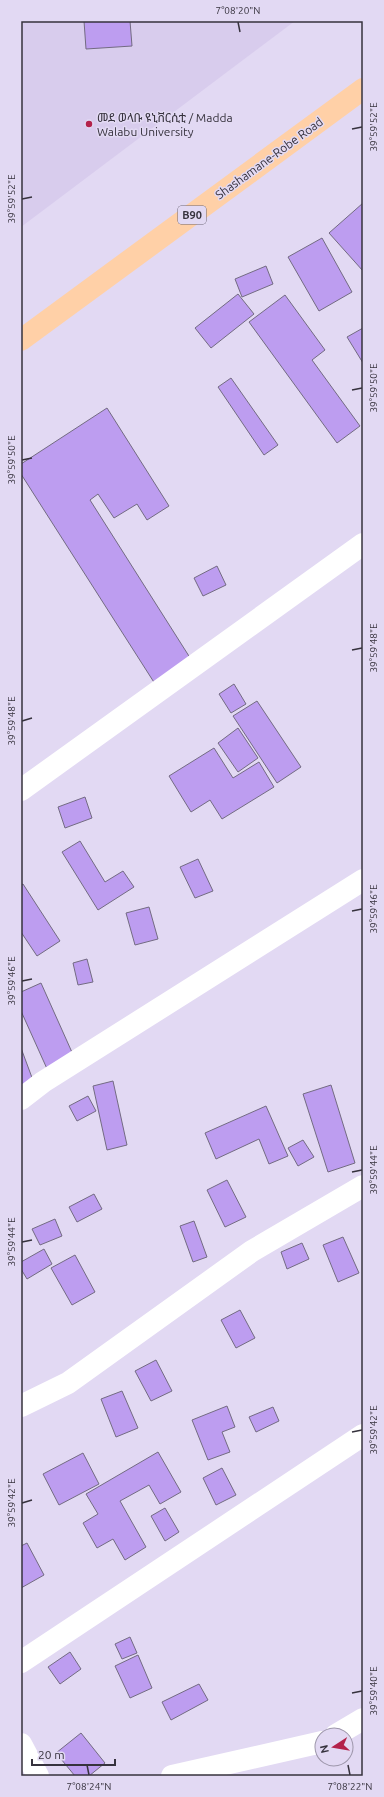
<svg xmlns="http://www.w3.org/2000/svg" width="384" height="1797" font-family="Ubuntu,'Noto Sans Ethiopic',sans-serif">
	<rect width="100%" height="100%" fill="#e2d9f3"/>
	<path fill="#d8cced" d="M21 21H295L21 227Z"/>
	<g fill="#bd9df0" stroke="#736b82">
		<path d="M84 21H130L132 46 86 49Z"/>
		<path d="M363 203V271L329 233Z"/>
		<path d="M322 238 352 292 319 311 288 257Z"/>
		<path d="M266 266 273 284 242 297 235 279Z"/>
		<path d="M238 294 254 314 211 348 195 328Z"/>
		<path d="M285 295 325 350 312 360 360 426 337 443 249 322Z"/>
		<path d="M363 328V363L347 337Z"/>
		<path d="M231 378 278 445 264 455 218 387Z"/>
		<path d="M107 408 169 506 147 520 137 504 114 518 98 494 90 500 194 664 157 687 21 474V464Z"/>
		<path d="M217 566 226 585 203 596 194 578Z"/>
		<path d="M234 684 246 704 231 713 219 694Z"/>
		<path d="M257 701 301 767 277 783 233 716Z"/>
		<path d="M238 728 258 758 238 772 218 743Z"/>
		<path d="M214 748 233 778 259 762 274 787 222 819 210 800 191 812 169 776Z"/>
		<path d="M85 797 92 818 65 828 58 807Z"/>
		<path d="M80 841 105 882 123 871 134 887 98 910 62 852Z"/>
		<path d="M198 859 213 891 195 898 180 867Z"/>
		<path d="M23 884 60 941 37 956 21 932V885Z"/>
		<path d="M149 907 158 939 135 945 126 913Z"/>
		<path d="M87 959 93 982 78 985 73 963Z"/>
		<path d="M41 983 75 1059 48 1071 21 1011V992Z"/>
		<path d="M21 1048 34 1083 21 1087Z"/>
		<path d="M113 1081 127 1145 107 1150 93 1086Z"/>
		<path d="M331 1085 355 1163 328 1172 303 1094Z"/>
		<path d="M88 1096 96 1111 77 1121 69 1106Z"/>
		<path d="M266 1106 288 1156 269 1164 259 1139 216 1159 205 1133Z"/>
		<path d="M303 1140 314 1157 298 1166 288 1148Z"/>
		<path d="M227 1180 246 1217 225 1227 207 1190Z"/>
		<path d="M94 1194 102 1209 77 1222 69 1207Z"/>
		<path d="M55 1219 62 1236 40 1245 32 1229Z"/>
		<path d="M194 1221 207 1257 193 1262 180 1226Z"/>
		<path d="M343 1237 359 1273 338 1282 323 1245Z"/>
		<path d="M302 1243 309 1259 287 1269 281 1252Z"/>
		<path d="M44 1249 52 1264 27 1279 21 1269V1262Z"/>
		<path d="M75 1255 95 1292 72 1305 51 1268Z"/>
		<path d="M240 1310 255 1338 236 1348 221 1320Z"/>
		<path d="M156 1360 172 1391 151 1401 135 1371Z"/>
		<path d="M122 1391 138 1428 116 1437 101 1399Z"/>
		<path d="M227 1406 235 1427 222 1432 230 1452 208 1460 192 1420Z"/>
		<path d="M273 1407 279 1421 256 1432 249 1417Z"/>
		<path d="M158 1452 181 1492 160 1504 149 1485 120 1501 146 1547 125 1560 113 1539 97 1548 83 1523 98 1514 86 1494Z"/>
		<path d="M83 1453 99 1484 59 1505 43 1474Z"/>
		<path d="M222 1468 236 1495 216 1505 203 1478Z"/>
		<path d="M165 1508 179 1532 165 1541 151 1516Z"/>
		<path d="M27 1543 44 1575 21 1588V1546Z"/>
		<path d="M130 1637 137 1653 122 1659 115 1644Z"/>
		<path d="M70 1652 81 1669 60 1684 48 1667Z"/>
		<path d="M138 1655 152 1688 130 1698 115 1666Z"/>
		<path d="M199 1684 208 1700 171 1720 162 1702Z"/>
		<path d="M81 1733 105 1763 89 1776H75L56 1753Z"/>
	</g>
	<g fill="none" stroke-linecap="round" stroke-linejoin="round">
		<g stroke="#fff" stroke-width="22">
			<path d="M21 790 363 544"/>
			<path d="M21 1099 43 1082 363 880"/>
			<path d="M21 1406 68 1383 252 1251 363 1186"/>
			<path d="M21 1662 363 1435"/>
			<path d="M336 1735 363 1719"/>
			<path d="M21 1744 38 1776"/>
			<path d="M172 1776 322 1742"/>
		</g>
		<path stroke="#ffd0a7" stroke-width="22" d="M21 340 363 89"/>
	</g>
	<path fill="none" stroke="#36323d" stroke-width="1.5" d="M238 22 240 32M352 129 362 127M22 199 32 197M352 390 362 388M22 460 32 458M352 650 362 648M22 721 32 718M352 911 362 909M22 981 32 979M352 1172 362 1170M22 1242 32 1240M352 1432 362 1430M22 1503 32 1500M352 1693 362 1691M87 1765 89 1775M348 1765 350 1775"/>
	<circle fill="#b3224b" stroke="#e2d9f3" stroke-width="1.5" cx="89" cy="124" r="4"/>
	<g text-anchor="middle" dominant-baseline="central" stroke-width="3" stroke-linejoin="round" paint-order="stroke">
		<rect fill="#e2d9f3" stroke="#6a6474" stroke-width="1" x="178" y="206" width="28" height="18" rx="3"/>
		<g font-size="11" font-weight="bold" fill="#36323d">
			<text x="192" y="215">B90</text>
		</g>
		<g font-size="12" fill="#36323d" stroke="#e2d9f3" text-anchor="start">
			<text x="97" y="117">መደ ወላቡ ዩኒቨርሲቲ / Madda<tspan x="97" dy="14">Walabu University</tspan></text>
		</g>
		<g font-size="12" fill="#36323d" stroke="#e2d9f3">
			<text transform="translate(269 158) rotate(-36)">Shashamane-Robe Road</text>
		</g>
	</g>
	<rect width="384" height="1797" fill="none" stroke="#e2d9f3" stroke-width="44"/>
	<g transform="translate(334 1747) rotate(258)"><circle r="19" fill="#e2d9f3" stroke="#9d96aa"/>
	<path d="M0-3L7 15L0 10L-7 15Z" fill="#b3224b"/>
	<text y="-6" font-size="11" font-weight="bold" text-anchor="middle" fill="#36323d">N</text>
	</g>
	<path d="M32 1759v6h83v-6" fill="none" stroke="#36323d" stroke-width="2"/>
	<text x="38" y="1759" font-size="12" fill="#36323d" stroke="#e2d9f3" stroke-width="3" paint-order="stroke">20 m</text>
	<rect x="22" y="22" width="340" height="1753" fill="none" stroke="#36323d" stroke-width="1.5"/>
	<g font-size="10" text-anchor="middle" fill="#36323d">
		<text x="238" y="14">7°08'20"N</text>
		<text transform="translate(373 127) rotate(-90)" y="4">39°59'52"E</text>
		<text transform="translate(11 199) rotate(-90)" y="4">39°59'52"E</text>
		<text transform="translate(373 388) rotate(-90)" y="4">39°59'50"E</text>
		<text transform="translate(11 460) rotate(-90)" y="4">39°59'50"E</text>
		<text transform="translate(373 648) rotate(-90)" y="4">39°59'48"E</text>
		<text transform="translate(11 721) rotate(-90)" y="4">39°59'48"E</text>
		<text transform="translate(373 909) rotate(-90)" y="4">39°59'46"E</text>
		<text transform="translate(11 981) rotate(-90)" y="4">39°59'46"E</text>
		<text transform="translate(373 1170) rotate(-90)" y="4">39°59'44"E</text>
		<text transform="translate(11 1242) rotate(-90)" y="4">39°59'44"E</text>
		<text transform="translate(373 1430) rotate(-90)" y="4">39°59'42"E</text>
		<text transform="translate(11 1503) rotate(-90)" y="4">39°59'42"E</text>
		<text transform="translate(373 1691) rotate(-90)" y="4">39°59'40"E</text>
		<text x="89" y="1790">7°08'24"N</text>
		<text x="350" y="1790">7°08'22"N</text>
	</g>
</svg>
